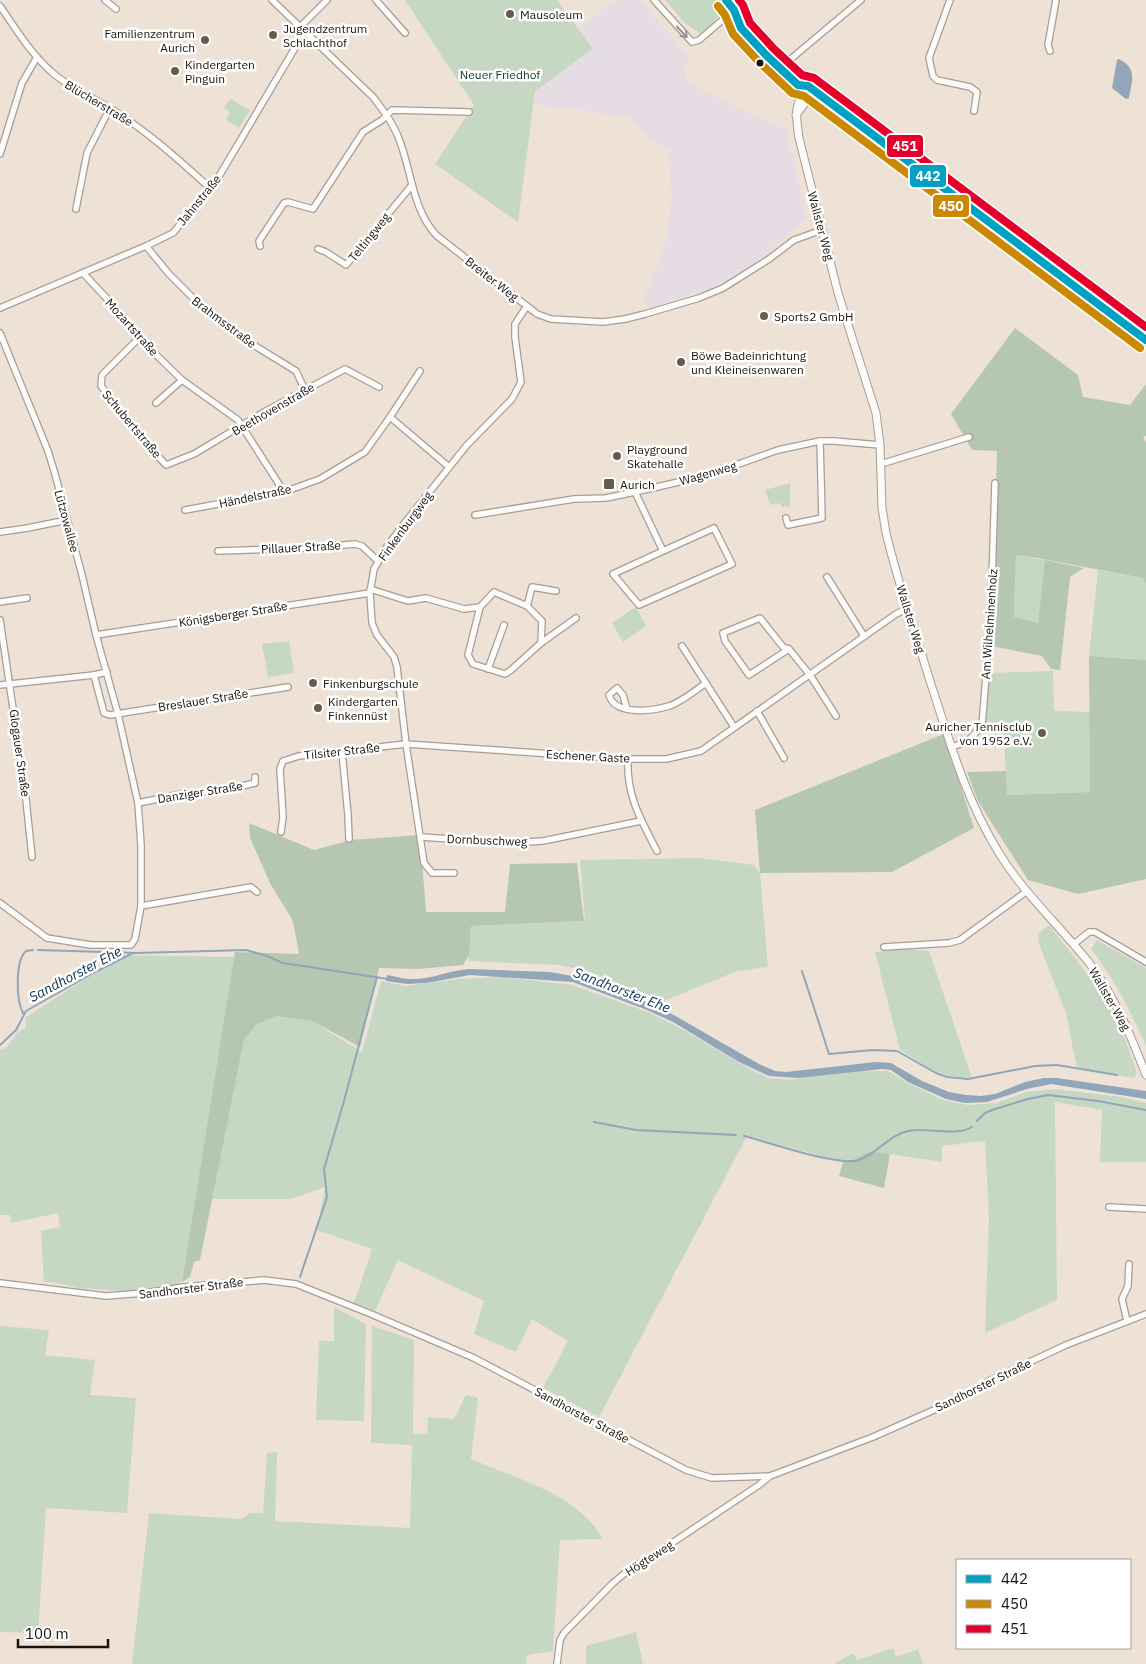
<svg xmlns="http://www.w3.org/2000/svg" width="1146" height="1664" font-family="'IBM Plex Sans',sans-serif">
	<rect width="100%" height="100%" fill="#eee2d6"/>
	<path fill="#e6dce3" d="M616 0H637L642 2 689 57 685 70 686 79 713 96 784 129 786 128 807 218 760 259 735 275 716 286 691 295 650 307 642 301 659 263 668 229 671 201 669 150 651 140 632 118 534 104 535 91 593 49 578 28Z"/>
	<g fill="#c6d8c3">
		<path d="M405 0H557L593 49 535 91 518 222 435 164 474 105Z"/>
		<path d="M665 0H715L720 7V15L701 34 685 23Z"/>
		<path d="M230 99 250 110 239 128 226 120 230 112 224 108Z"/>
		<path d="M790 483V506L782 507 780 503 770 505 765 490Z"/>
		<path d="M1016 555 1045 560 1038 624 1014 617Z"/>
		<path d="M1098 570 1143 578 1146 584V660L1089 656Z"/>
		<path d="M636 607 646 626 623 642 612 623Z"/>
		<path d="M289 641 294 673 268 677 262 644Z"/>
		<path d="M1053 671 1054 711 1090 712V792L1007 795 1004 738 994 737V728L984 729 989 673Z"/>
		<path d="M699 858 754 865 760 873 768 967 737 971 664 1001 587 971 559 965 468 961 471 926 585 921 580 860Z"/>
		<path d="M1049 925C1070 952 1093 979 1110 1009 1122 1029 1130 1051 1137 1073L1134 1078 1077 1069 1066 1013 1039 944 1038 934Z"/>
		<path d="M1097 940 1146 968V1046C1131 1012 1114 978 1091 949Z"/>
		<path d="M906 949 929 951 972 1078 949 1076 930 1069 900 1050 875 952Z"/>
		<path d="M122 955 235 957 182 1282 178 1284 125 1291 78 1288 53 1282H44L41 1231 60 1227 58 1213 11 1223 10 1215H0V1050L7 1047 16 1034 26 1027 25 1018Z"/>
		<path d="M504 977 572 985 650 1013 684 1030 748 1068 768 1078 789 1080 841 1071H888L906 1082 943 1100 968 1105 996 1103 1026 1092 1055 1089 1121 1097 1146 1103V1162H1100L1102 1110 1055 1102 1057 1300 985 1333 989 1218 985 1141 942 1146V1162L870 1151 852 1160 843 1162 747 1136 599 1417 543 1388 568 1341 532 1319 516 1352 474 1334 484 1301 398 1260 375 1311 354 1303 372 1249 317 1230 325 1187 291 1199H212L244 1040 257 1024 277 1016 312 1021 362 1052 381 981 406 986 457 979Z"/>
		<path d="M334 1307 366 1324 364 1421 316 1420 319 1341H334Z"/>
		<path d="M0 1326 49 1330 45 1355 95 1360 90 1395 136 1398 127 1513 46 1508 38 1633 0 1632Z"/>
		<path d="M372 1326 414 1340 413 1434H427L428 1417 454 1419 466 1395 478 1398 471 1459C515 1478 578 1494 603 1539L560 1540 553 1651 527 1655 526 1664H132L149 1513 241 1519 250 1513H263L267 1453 277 1452 275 1521 410 1528 412 1445 371 1443Z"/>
		<path d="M636 1632 643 1664H586V1646Z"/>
		<path d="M893 1648 896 1657 918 1649 923 1664H834L853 1653 857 1660Z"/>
	</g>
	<g fill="#b5c7b2">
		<path d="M1015 328 1078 375 1083 397 1130 405 1146 384V436H1143L1146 443V584L1143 578 1037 558 1016 555 1014 617 1038 623 1045 560 1084 568 1070 577 1060 670 1051 669 1042 656 991 646 997 451 972 450 951 414Z"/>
		<path d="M1089 656 1146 660V879L1078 894 1028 880 978 801 967 772 1006 771 1007 795 1090 792Z"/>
		<path d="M944 734 974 828 892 872 760 873 755 810Z"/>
		<path d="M249 823 314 850 351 840 420 835 426 912H505L510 864 577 863 584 921 471 926 469 955 463 965 418 969 379 968 360 1047 312 1021 277 1016 257 1024 244 1040 200 1260 194 1262 190 1277 182 1282 235 952 299 954 293 921 271 885 250 838Z"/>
		<path d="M870 1151 890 1154 884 1188 839 1176 843 1162 852 1160Z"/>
	</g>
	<g fill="#92a6b9">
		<path d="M1119 59C1138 69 1132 80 1129 98L1126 99 1112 88 1117 60Z"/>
		<path d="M470 969 550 972 572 976 658 1006 759 1064 775 1071 786 1072 876 1062 891 1063 922 1081 949 1092 966 1095 981 1096 995 1094 1025 1082 1044 1078H1057L1146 1091V1099L1051 1084 1027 1089 987 1102 965 1103 946 1099 908 1082 891 1070 882 1069 798 1078 769 1076 739 1062 673 1022 647 1010 573 982 470 975 426 983 407 984 386 981 387 975C394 976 403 979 410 979 430 980 450 970 470 969Z"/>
	</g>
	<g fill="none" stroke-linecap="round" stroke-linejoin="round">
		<g stroke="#92a6b9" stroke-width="2">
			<path d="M38 950 136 953 246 950 267 956 283 963 388 979"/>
			<path d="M802 971 829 1054 872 1050 897 1051 936 1073 947 1077 968 1079 1035 1066 1057 1065 1117 1075"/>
			<path d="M23 1013C16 1000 15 961 26 951L33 950"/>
			<path d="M0 1045 16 1030 26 1011 95 972 133 953"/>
			<path d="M977 1121 985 1113 995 1109 1028 1099 1048 1095 1098 1101 1146 1110"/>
			<path d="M594 1122 636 1130 736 1135"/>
			<path d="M744 1136C768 1142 839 1167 859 1160 877 1154 889 1135 908 1131 927 1127 956 1137 972 1127"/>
			<path d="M300 1277 327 1197 324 1169 344 1101 377 977"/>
		</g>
		<defs>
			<g id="minor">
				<path d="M105 0 116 9"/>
				<path d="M272 0 373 97C383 110 393 123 399 139 412 172 412 208 436 235L537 314 551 319 603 322 625 319 645 314 699 298 723 288 769 259 794 240 822 230"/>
				<path d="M376 0 405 33"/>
				<path d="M654 0 692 42 699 40 734 10"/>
				<path d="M950 0 929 58 933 76 937 80 970 87 977 92 974 111"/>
				<path d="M0 6C16 29 32 56 54 74 74 91 101 101 122 116 154 137 182 163 210 188"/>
				<path d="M301 26 327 0"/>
				<path d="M1050 51 1048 45 1056 0"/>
				<path d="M786 63 861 0"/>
				<path d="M0 154 22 83 37 57"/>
				<path d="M76 209 87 153 110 108"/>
				<path d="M146 246 169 274 204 309 239 336 296 371 305 390"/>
				<path d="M260 246 259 241 284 203 288 202 313 209 363 132 382 120 392 110 469 112"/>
				<path d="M318 249 326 252 346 265 412 185"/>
				<path d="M83 273 111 303 139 338 182 380 238 420 284 492"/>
				<path d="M0 308 146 246 173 233 218 178 305 31"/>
				<path d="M0 333 48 451 55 474 82 575 96 635 118 714 138 803 141 845V906L135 939 131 945H91L47 938 0 903"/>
				<path d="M139 338 102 375 101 386 142 439 166 465 194 454 264 412 345 369 379 387"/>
				<path d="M156 403 182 380"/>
				<path d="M390 417 420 371"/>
				<path d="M881 464 969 437"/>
				<path d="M635 492 663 551 613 574 639 605 732 564 714 528 663 551"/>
				<path d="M185 510 284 492 320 479 365 452 390 417 449 467"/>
				<path d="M475 515 574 499 606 498 635 492 705 476 778 450 820 441H834L880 445"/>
				<path d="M786 518 788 525 822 518 820 441"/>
				<path d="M0 532 28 528 67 520"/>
				<path d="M218 551 310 548 355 544 362 546 378 561"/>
				<path d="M827 577 864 636"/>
				<path d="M370 589 408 601 426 598 464 609 480 607 468 655 473 664 505 674 511 670 541 643 576 618"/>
				<path d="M0 602 27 598"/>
				<path d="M527 606 532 587 556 591"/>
				<path d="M480 607 494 592 527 606 542 621 541 643"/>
				<path d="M0 620 25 790 32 857"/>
				<path d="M96 635 370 593"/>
				<path d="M682 646 734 727"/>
				<path d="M789 649 749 675 725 641 723 633 760 618 783 647 789 649 810 675 836 716"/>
				<path d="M488 669 504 625"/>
				<path d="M94 675 104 713 110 715 288 687"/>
				<path d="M0 685 94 675 107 672"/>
				<path d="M627 709 623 695 617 688 609 695C615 716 652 711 669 706 680 703 696 690 706 683"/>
				<path d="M757 711 784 758"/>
				<path d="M951 747 967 742 982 726 991 612 995 483"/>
				<path d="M342 752 348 815 349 839"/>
				<path d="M628 759C626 795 641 820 657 851"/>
				<path d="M138 803 182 794 225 790 255 783V777"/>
				<path d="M281 832 283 817 280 769 283 761 299 756 406 744 628 759H666L701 751 896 614 908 608"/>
				<path d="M421 837 511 843 543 841 641 821"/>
				<path d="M454 873H432L424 863 406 744 397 667 394 657 377 635 372 623 370 593 374 569 386 548 403 525 467 445 512 399 521 382 515 337V324L527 306"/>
				<path d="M141 906 251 887 257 892"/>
				<path d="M1074 944 1089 932H1095L1146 962"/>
				<path d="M884 947 949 943 960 940 1027 891"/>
				<path d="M1109 1207 1146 1209"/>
				<path d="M0 1283 106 1296 144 1293 184 1287 264 1280 296 1284 371 1314 474 1358 686 1470 712 1478 770 1476 873 1437 961 1398 989 1381 1066 1345 1146 1314"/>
				<path d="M1127 1321 1122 1299 1128 1286 1129 1264"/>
				<path d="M557 1664 560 1640 564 1633 612 1584 632 1567 651 1557 759 1485 770 1476"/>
			</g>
			<g id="tertiary">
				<path d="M808 86C793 105 796 116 799 138L838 293 876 413 880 445 882 508 886 533C898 583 915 632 930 681 950 742 965 798 999 853 1024 894 1060 926 1090 964 1115 997 1131 1036 1146 1075"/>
				<path d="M796 115 814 91"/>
			</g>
			<g id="primary">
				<path d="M726 0 772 50 804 78 808 86 1146 340"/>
				<path d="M735 12 741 28 767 56 798 85 808 86"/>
			</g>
		</defs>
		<use href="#minor" stroke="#a69d94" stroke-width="8"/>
		<use href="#tertiary" stroke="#a69d94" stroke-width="9"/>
		<use href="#primary" stroke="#a69d94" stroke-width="11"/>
		<use href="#minor" stroke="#fcfbf9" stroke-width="5.5"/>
		<use href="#tertiary" stroke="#fcfbf9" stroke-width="7"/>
		<use href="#primary" stroke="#fcfbf9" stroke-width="9"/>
		<defs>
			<path id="bus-1" d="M726 0 734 10 741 28 767 56 798 85 808 86 1146 340"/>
			<path id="bus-2" d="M718 6 725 15 733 34 760 63 792 93 804 96 1140 348"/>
			<path id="bus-3" d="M739 0 743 5 750 23 774 49 802 75 814 78 1146 327"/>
		</defs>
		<use href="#bus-1" stroke="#fff" stroke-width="11"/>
		<use href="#bus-2" stroke="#fff" stroke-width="11"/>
		<use href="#bus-3" stroke="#fff" stroke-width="11"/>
		<use href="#bus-1" stroke="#01a1c4" stroke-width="8"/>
		<use href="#bus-2" stroke="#cb8802" stroke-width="8"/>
		<use href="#bus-3" stroke="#e4002b" stroke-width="8"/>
	</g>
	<defs><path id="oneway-shaft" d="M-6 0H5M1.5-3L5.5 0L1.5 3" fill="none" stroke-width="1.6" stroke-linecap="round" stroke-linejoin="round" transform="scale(1.25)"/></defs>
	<use stroke="#96928d" href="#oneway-shaft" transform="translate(682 32) rotate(47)"/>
	<g fill="#645b51" stroke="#fff" stroke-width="2">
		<circle cx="510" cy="14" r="5"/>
		<circle cx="273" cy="35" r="5"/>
		<circle cx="205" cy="40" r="5"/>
		<circle cx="175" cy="71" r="5"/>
		<circle cx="764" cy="316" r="5"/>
		<circle cx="681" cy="362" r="5"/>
		<circle cx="617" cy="456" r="5"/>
		<rect x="603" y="478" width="12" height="12" rx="2.5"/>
		<circle cx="313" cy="683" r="5"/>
		<circle cx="318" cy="708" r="5"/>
		<circle cx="1042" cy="733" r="5"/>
	</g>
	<circle fill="#1a120a" stroke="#fff" stroke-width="2" cx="760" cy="63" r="4.5"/>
	<g text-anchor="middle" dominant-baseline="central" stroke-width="5" stroke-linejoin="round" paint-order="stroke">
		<g font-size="12" fill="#1a120a" stroke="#fff" text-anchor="start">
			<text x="520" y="14">Mausoleum</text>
			<text x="283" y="28">Jugendzentrum<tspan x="283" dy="14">Schlachthof</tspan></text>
			<text x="195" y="33" text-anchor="end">Familienzentrum<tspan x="195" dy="14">Aurich</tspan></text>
			<text x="185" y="64">Kindergarten<tspan x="185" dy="14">Pinguin</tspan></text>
			<text x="774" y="316">Sports2 GmbH</text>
			<text x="691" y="355">Böwe Badeinrichtung<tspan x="691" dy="14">und Kleineisenwaren</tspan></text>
			<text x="627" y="449">Playground<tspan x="627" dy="14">Skatehalle</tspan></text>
			<text x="620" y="484">Aurich</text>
			<text x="323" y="683">Finkenburgschule</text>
			<text x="328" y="701">Kindergarten<tspan x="328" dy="14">Finkennüst</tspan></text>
			<text x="1032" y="726" text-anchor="end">Auricher Tennisclub<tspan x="1032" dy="14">von 1952 e.V.</tspan></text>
		</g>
		<g font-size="12" fill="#0e4327" stroke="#fff">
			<text x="500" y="74">Neuer Friedhof</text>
		</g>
		<g font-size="12" fill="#1a120a" stroke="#fff">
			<text transform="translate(99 103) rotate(31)">Blücherstraße</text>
			<text transform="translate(199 200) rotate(-51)">Jahnstraße</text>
			<text transform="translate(821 226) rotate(75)">Wallster Weg</text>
			<text transform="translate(369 237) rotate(-51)">Teltingweg</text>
			<text transform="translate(492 279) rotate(38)">Breiter Weg</text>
			<text transform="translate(224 322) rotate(37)">Brahmsstraße</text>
			<text transform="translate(132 327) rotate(48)">Mozartstraße</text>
			<text transform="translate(273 409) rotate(-30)">Beethovenstraße</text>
			<text transform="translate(132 424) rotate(50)">Schubertstraße</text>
			<text transform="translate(708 473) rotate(-16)">Wagenweg</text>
			<text transform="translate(255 496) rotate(-12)">Händelstraße</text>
			<text transform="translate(67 521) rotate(75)">Lützowallee</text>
			<text transform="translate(405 526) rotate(-54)">Finkenburgweg</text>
			<text transform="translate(301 547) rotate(-3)">Pillauer Straße</text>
			<text transform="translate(233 614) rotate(-9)">Königsberger Straße</text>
			<text transform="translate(911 619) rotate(73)">Wallster Weg</text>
			<text transform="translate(989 624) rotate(-86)">Am Wilhelminenholz</text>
			<text transform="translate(203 700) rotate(-9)">Breslauer Straße</text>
			<text transform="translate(342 751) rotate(-6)">Tilsiter Straße</text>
			<text transform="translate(20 753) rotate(82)">Glogauer Straße</text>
			<text transform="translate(588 756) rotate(3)">Eschener Gaste</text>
			<text transform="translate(200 792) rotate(-9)">Danziger Straße</text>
			<text transform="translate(487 840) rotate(2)">Dornbuschweg</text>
			<text transform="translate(1110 999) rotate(60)">Wallster Weg</text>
			<text transform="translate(191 1288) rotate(-7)">Sandhorster Straße</text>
			<text transform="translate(983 1385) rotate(-26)">Sandhorster Straße</text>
			<text transform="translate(582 1415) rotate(28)">Sandhorster Straße</text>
			<text transform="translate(649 1558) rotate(-33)">Högteweg</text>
		</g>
		<g font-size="14" font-style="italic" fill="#032e4e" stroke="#fff">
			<text transform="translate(75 974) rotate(-28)">Sandhorster Ehe</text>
			<text transform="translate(622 990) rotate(21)">Sandhorster Ehe</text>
		</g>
	</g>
	<g stroke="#fff" stroke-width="2">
		<rect x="886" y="134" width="38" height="24" rx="5" fill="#e4002b"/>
		<rect x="909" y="164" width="38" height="24" rx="5" fill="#01a1c4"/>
		<rect x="932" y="194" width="38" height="24" rx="5" fill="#cb8802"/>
	</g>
	<g font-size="14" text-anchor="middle" font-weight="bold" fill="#fff">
		<text x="905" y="151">451</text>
		<text x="928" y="181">442</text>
		<text x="951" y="211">450</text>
	</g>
	<rect x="956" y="1559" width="175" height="90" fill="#ffffff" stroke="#a3a09d"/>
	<rect x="966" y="1575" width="25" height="8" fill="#01a1c4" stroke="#a3a09d"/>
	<text x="1001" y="1584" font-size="15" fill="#1a120a">442</text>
	<rect x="966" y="1600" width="25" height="8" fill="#cb8802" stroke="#a3a09d"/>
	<text x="1001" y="1609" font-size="15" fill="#1a120a">450</text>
	<rect x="966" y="1625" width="25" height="8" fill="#e4002b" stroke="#a3a09d"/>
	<text x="1001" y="1634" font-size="15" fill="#1a120a">451</text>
	<path d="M18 1639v8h90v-8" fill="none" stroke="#1a120a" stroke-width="2.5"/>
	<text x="25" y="1639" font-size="15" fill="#1a120a" stroke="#ffffff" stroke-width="4" paint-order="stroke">100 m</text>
</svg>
